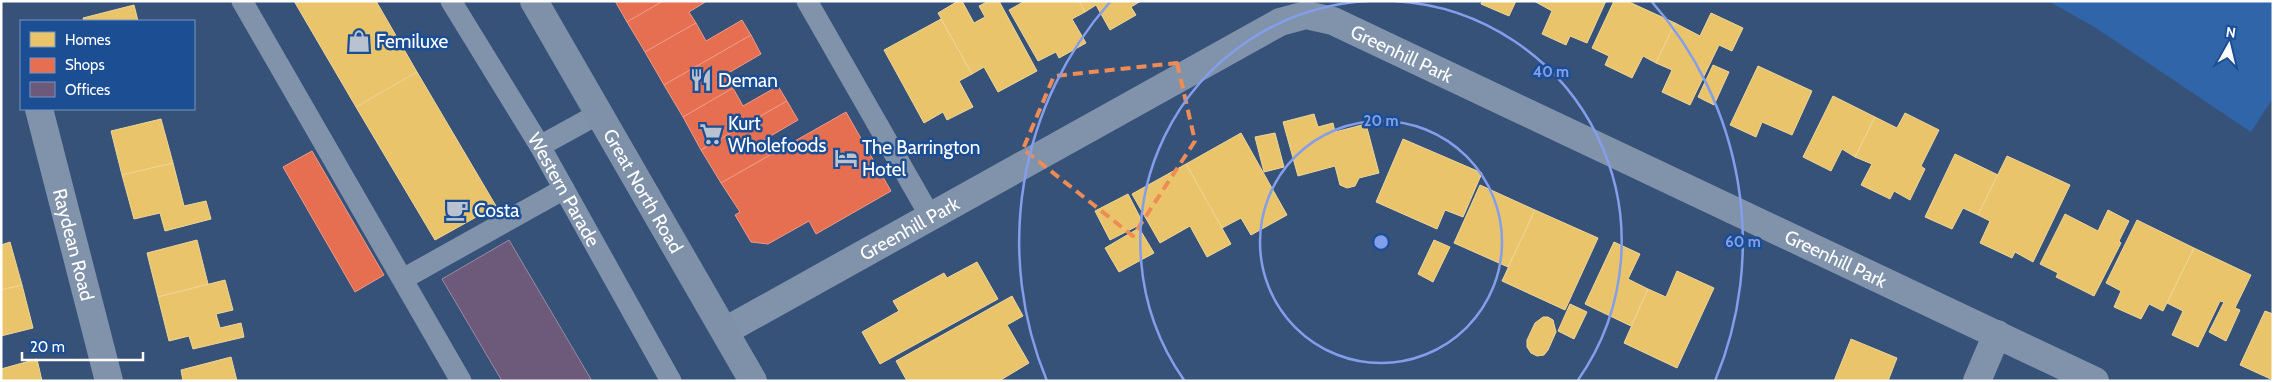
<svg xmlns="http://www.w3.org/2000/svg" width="2274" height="382" font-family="Cabin,sans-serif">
	<rect width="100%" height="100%" fill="#375279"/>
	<path fill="#3165aa" d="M2048 1H2273V98L2251 132 2093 26Z"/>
	<g fill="#e9c46a" stroke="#f0d697">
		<path d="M294 1H376L417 72 356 107Z"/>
		<path d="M958 1H962L974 23 985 17 979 6 989 1H999L1037 71 998 92 984 67 972 74 938 13Z"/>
		<path d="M1025 1H1079L1085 12 1072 19 1086 43 1059 58 1056 52 1038 61 1009 10Z"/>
		<path d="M1079 1H1141L1131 7 1136 15 1110 30 1096 5 1085 12Z"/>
		<path d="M1482 1H1516L1509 16 1481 4Z"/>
		<path d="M1534 1H1606L1587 43 1570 36 1566 45 1542 34 1552 11Z"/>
		<path d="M1614 1H1627L1675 23 1656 63 1643 56 1632 78 1605 65 1609 56 1592 48Z"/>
		<path d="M134 5 138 21H84L83 18Z"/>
		<path d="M1711 13 1743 28 1732 51 1719 45 1690 105 1662 92 1672 70 1656 63 1675 23 1700 36Z"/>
		<path d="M941 19 972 74 959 81 973 107 947 120 943 112 924 123 884 50Z"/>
		<path d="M1713 65 1729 72 1714 105 1698 97Z"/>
		<path d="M1758 66 1812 91 1792 135 1762 122 1756 137 1730 125Z"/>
		<path d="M417 72 496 206 435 240 356 107Z"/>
		<path d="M1833 96 1875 117 1855 157 1842 149 1831 171 1803 157Z"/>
		<path d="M1905 113 1939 130 1921 166 1925 169 1910 200 1894 191 1890 199 1861 185 1872 164 1855 157 1875 117 1897 128Z"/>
		<path d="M1314 114 1318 127 1333 123 1335 132 1366 124 1379 173 1359 178 1355 186 1347 188 1340 185 1335 166 1298 176 1283 122Z"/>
		<path d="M161 119 173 163 122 175 111 131Z"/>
		<path d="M1241 133 1287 215 1251 235 1241 218 1222 228 1186 164Z"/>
		<path d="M1275 133 1284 167 1264 172 1255 137Z"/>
		<path d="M1403 139 1482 173 1463 217 1445 210 1437 229 1376 202Z"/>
		<path d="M1955 154 1998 175 1978 215 1963 208 1952 229 1925 217Z"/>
		<path d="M2007 156 2070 185 2033 262 2015 252 2012 258 1980 243 1990 221 1978 215Z"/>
		<path d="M173 163 184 206 206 201 211 219 165 231 160 213 134 219 122 175Z"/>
		<path d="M1186 164 1231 244 1207 257 1190 226 1160 243 1132 194Z"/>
		<path d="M1480 185 1535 210 1508 267 1454 243Z"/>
		<path d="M1128 194 1143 223 1110 240 1095 211Z"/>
		<path d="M1535 210 1598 238 1565 310 1502 281Z"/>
		<path d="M2108 210 2129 221 2119 241 2121 243 2094 296 2056 277 2058 273 2040 264 2065 214 2098 231Z"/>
		<path d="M2137 220 2194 248 2163 311 2149 304 2141 319 2114 307 2121 291 2106 283Z"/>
		<path d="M1139 228 1154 253 1119 272 1105 248Z"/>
		<path d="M197 240 208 284 158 297 147 253Z"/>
		<path d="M1434 240 1450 247 1433 282 1418 274Z"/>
		<path d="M10 242 22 285 1 290V245Z"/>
		<path d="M1614 242 1640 254 1628 279 1648 289 1631 326 1585 304Z"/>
		<path d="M2194 248 2251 275 2235 308 2240 310 2226 341 2209 332 2224 302 2220 301 2198 347 2172 335 2183 311 2167 303Z"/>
		<path d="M977 262 998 299 880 364 862 332 899 311 893 301 944 273 947 278Z"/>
		<path d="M1677 271 1714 288 1677 368 1624 343 1648 289 1666 297Z"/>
		<path d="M225 280 233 310 216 314 220 328 241 323 244 337 193 349 189 336 169 341 158 297Z"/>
		<path d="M22 285 33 328 1 336V290Z"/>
		<path d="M1012 296 1023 316 1007 325 1029 363 999 381H907L896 361Z"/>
		<path d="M1570 304 1587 312 1574 339 1558 331Z"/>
		<path d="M2265 311 2273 314V380L2240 365Z"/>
		<path d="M1543 317H1548L1553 320 1556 332 1548 350 1544 355 1537 356 1531 353 1527 347V340L1535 323Z"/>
		<path d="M1851 339 1897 358 1888 381H1834Z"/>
		<path d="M231 357 237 381H183L181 370Z"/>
		<path d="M37 359 42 381H1V369Z"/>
	</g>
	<g fill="#e76f51" stroke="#ee9a85">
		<path d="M615 1H663L627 22Z"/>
		<path d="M663 1H707L689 12 696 23 645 52 627 22Z"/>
		<path d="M742 20 751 35 664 85 645 52 696 23 706 41Z"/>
		<path d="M751 35 761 54 725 75 733 88 683 117 664 85Z"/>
		<path d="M778 86 787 101 701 150 683 117 733 88 743 106Z"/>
		<path d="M787 101 798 120 762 141 770 155 721 183 701 150Z"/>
		<path d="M846 112 891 191 816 234 809 221 768 244 751 242 735 215 740 212 721 183Z"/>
		<path d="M312 151 384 275 355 292 283 167Z"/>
	</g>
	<path fill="#6d597a" stroke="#998ba2" d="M509 240 592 381H502L442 279Z"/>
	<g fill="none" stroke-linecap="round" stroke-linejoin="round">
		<g stroke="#8093ab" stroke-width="21">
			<path d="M242 1 461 381"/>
			<path id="s1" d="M451 1 540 146 671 381"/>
			<path d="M807 1 930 216"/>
			<path d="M540 146 600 113"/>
			<path d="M403 279 564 189"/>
		</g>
		<g stroke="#8093ab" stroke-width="28">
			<path id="s2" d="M39 109 109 381"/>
			<path id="s3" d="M725 331 1280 22 1306 15 1333 21 2095 381"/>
			<path d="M1977 381 1997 334"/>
		</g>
		<path stroke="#7e91a9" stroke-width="28" id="s4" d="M534 1 753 381"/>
	</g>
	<path fill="none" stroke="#ef8b55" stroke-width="4" stroke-dasharray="10 6" stroke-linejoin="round" d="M1177 63 1195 141 1133 236 1023 149 1054 76Z"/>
	<g fill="none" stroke="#839eea" stroke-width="2.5">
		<circle cx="1381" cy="242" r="121"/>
		<path d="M1184 380A241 241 0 0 1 1368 1M1394 1A241 241 0 0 1 1578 380"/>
		<path d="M1047 381A362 362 0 0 1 1110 2M1652 2A362 362 0 0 1 1715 381"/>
	</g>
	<defs>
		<symbol id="shop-bare" viewBox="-9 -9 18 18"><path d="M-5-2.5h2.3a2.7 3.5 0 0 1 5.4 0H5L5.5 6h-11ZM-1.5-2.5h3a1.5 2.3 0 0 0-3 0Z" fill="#b9c2d0" stroke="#1c4e94" stroke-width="2.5" paint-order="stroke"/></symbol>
		<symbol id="restaurant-bare" viewBox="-9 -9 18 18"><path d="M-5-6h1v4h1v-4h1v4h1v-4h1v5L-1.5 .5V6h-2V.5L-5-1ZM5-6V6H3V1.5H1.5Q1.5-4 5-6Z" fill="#b9c2d0" stroke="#1c4e94" stroke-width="2.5" paint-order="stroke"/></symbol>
		<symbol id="supermarket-bare" viewBox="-9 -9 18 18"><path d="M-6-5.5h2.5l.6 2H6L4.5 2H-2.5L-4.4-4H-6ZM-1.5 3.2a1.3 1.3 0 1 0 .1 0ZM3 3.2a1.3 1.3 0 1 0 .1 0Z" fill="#b9c2d0" stroke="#1c4e94" stroke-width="2.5" paint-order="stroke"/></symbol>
		<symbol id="hotel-bare" viewBox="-9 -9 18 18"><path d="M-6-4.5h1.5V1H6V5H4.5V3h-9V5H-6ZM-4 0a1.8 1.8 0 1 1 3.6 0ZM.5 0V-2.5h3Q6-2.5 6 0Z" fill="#b9c2d0" stroke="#1c4e94" stroke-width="2.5" paint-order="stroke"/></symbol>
		<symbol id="cafe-bare" viewBox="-9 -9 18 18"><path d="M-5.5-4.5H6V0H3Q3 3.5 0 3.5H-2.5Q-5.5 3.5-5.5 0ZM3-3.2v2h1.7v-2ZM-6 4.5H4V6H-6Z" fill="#b9c2d0" stroke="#1c4e94" stroke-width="2.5" paint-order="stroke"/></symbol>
	</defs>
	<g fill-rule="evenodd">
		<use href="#shop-bare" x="343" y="25" width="32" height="32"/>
		<use href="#restaurant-bare" x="685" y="64" width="32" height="32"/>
		<use href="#supermarket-bare" x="695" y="118" width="32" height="32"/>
		<use href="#hotel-bare" x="830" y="142" width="32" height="32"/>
		<use href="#cafe-bare" x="441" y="194" width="32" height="32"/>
	</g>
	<g text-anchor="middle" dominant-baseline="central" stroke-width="5" stroke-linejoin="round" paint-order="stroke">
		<g font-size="19" fill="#fff" stroke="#1c4e94" text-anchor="start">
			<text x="376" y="41">Femiluxe</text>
			<text x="718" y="80">Deman</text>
			<text x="728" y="123">Kurt<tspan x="728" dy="22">Wholefoods</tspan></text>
			<text x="862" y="147">The Barrington<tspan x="862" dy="22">Hotel</tspan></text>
			<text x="474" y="210">Costa</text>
		</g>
		<g font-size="19" fill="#fff" stroke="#1c4e94">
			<text stroke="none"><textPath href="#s3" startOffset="766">Greenhill Park</textPath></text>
			<text stroke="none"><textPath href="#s1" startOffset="220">Western Parade</textPath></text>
			<text stroke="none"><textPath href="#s4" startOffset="219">Great North Road</textPath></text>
			<text stroke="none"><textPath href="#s3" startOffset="211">Greenhill Park</textPath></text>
			<text stroke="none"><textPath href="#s2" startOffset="140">Raydean Road</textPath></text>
			<text stroke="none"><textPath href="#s3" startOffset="1246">Greenhill Park</textPath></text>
		</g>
	</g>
	<circle cx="1381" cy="242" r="8" fill="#839eea" stroke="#1c4e94" stroke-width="2.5"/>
	<g font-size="15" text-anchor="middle" font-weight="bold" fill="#839eea" stroke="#1c4e94" stroke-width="5" stroke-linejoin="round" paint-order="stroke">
		<text x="1551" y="77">40 m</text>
		<text x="1381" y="126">20 m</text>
		<text x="1743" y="247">60 m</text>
	</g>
	<rect width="2274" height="382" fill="none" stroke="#ffffff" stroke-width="5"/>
	<rect x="20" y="20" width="175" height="90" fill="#1c4e94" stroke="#7795bf"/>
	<rect x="30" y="32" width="25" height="15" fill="#e9c46a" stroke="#7795bf"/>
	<text x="65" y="45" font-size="15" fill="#ffffff">Homes</text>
	<rect x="30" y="58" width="25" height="15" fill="#e76f51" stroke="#7795bf"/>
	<text x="65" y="70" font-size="15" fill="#ffffff">Shops</text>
	<rect x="30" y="82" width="25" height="15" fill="#6d597a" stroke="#7795bf"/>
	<text x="65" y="95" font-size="15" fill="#ffffff">Offices</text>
	<g transform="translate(2229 45) rotate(8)" stroke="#1c4e94" stroke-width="4" paint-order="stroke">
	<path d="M0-4L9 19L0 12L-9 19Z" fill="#ffffff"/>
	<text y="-8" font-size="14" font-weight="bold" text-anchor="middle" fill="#ffffff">N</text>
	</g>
	<path d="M22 352v8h121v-8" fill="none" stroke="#ffffff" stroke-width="2.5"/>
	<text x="30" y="352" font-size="15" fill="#ffffff" stroke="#1c4e94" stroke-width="4" paint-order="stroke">20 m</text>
</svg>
